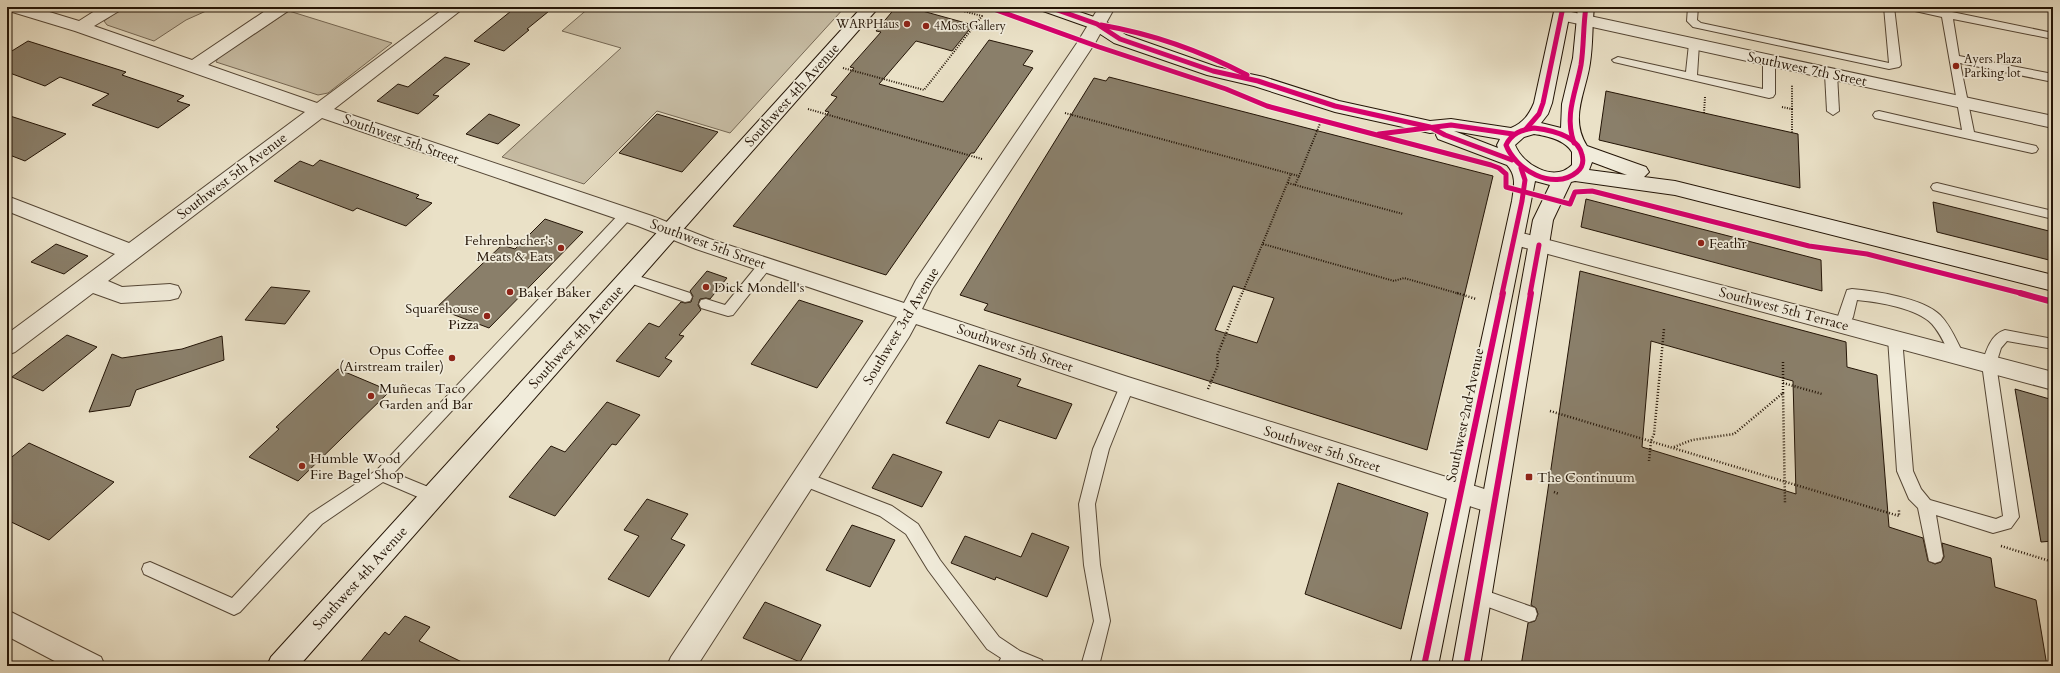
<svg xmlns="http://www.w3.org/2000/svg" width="2060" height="673" font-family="Cardo,serif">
	<rect width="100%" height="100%" fill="#eae1c7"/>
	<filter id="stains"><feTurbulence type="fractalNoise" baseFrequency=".005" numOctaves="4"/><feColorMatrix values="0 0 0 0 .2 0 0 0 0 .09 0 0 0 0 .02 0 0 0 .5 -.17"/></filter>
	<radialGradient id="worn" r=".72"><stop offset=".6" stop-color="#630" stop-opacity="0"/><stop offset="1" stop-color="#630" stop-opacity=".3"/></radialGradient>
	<g fill="#c8bea6" stroke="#766956">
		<path d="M124 7H215L186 20 154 41 107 25 104 21Z"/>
		<path d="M590 7H845L730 133 657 111 584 184 502 157 621 48 562 31Z"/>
		<path d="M289 11 392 43 328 93 318 95 216 62 218 58Z"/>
	</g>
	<g fill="#8a7f6a" stroke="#231406" fill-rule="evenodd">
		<path d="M516 7H554L527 29 529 30 504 51 474 41Z"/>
		<path d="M896 7H908L973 25 952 51 916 41 879 84 943 102 989 40 1033 51 1023 65 1033 68 974 153H971L886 275 733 226 829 112 825 111 837 97 831 95 854 68 850 67 881 32 876 31Z"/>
		<path d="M28 41 126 72 122 75 184 96 177 101 190 105 158 128 92 105 109 94 60 77 45 86 7 72V54Z"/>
		<path d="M445 57 470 64 433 95 439 96 418 114 377 101 398 84 408 87Z"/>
		<path d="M1109 77 1493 176 1427 450 984 310 988 304 960 295 1094 78 1106 81ZM1233 286 1274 298 1257 343 1215 330Z"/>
		<path d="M1606 91 1798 134 1800 188 1599 140Z"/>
		<path d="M489 114 520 125 498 144 466 134Z"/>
		<path d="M657 114 718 132 682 172 619 153Z"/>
		<path d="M7 115 66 134 25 161 7 154Z"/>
		<path d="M320 160 419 195 416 198 432 203 406 226 357 208 353 211 274 181 300 161 313 166Z"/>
		<path d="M1586 199 1821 260 1822 291 1581 227Z"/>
		<path d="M1933 202 2053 232V261L1937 232Z"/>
		<path d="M545 219 583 232 489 328 436 308 502 245 515 249Z"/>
		<path d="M56 244 88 256 64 274 31 262Z"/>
		<path d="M707 271 727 278 710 299 706 298 700 299 698 305 701 310 679 335 684 336 665 358 672 361 659 377 616 361 649 323 659 327 681 302 685 303 691 302 693 296 690 291Z"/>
		<path d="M1580 271 1846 342 1847 367 1877 375 1889 527 1923 538 1928 561 1935 564 1941 562 1944 557 1942 543 1991 558 1995 587 2036 600 2047 666H1521L1528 623 1535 621 1538 614 1536 608 1531 605ZM1651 341 1793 381 1796 494 1642 447Z"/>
		<path d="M271 287 310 291 285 324 245 320Z"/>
		<path d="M799 300 863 321 817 388 751 364Z"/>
		<path d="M67 335 97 347 43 391 12 377Z"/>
		<path d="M222 336 224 360 136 390 130 406 89 412 112 354 122 358 182 349Z"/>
		<path d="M979 365 1021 379 1017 386 1072 404 1056 439 999 420 989 438 946 423Z"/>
		<path d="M338 369 390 391 298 481 249 457 279 429 276 427Z"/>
		<path d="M2015 389 2053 400V541L2041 542Z"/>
		<path d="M607 402 640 415 616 445 612 444 555 516 509 497 551 446 565 452Z"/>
		<path d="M29 443 114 482 49 540 7 520V461Z"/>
		<path d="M893 454 942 472 922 507 872 488Z"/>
		<path d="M1338 483 1428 513 1401 629 1305 594Z"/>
		<path d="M647 499 688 514 671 539 685 545 649 597 608 579 639 536 624 530Z"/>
		<path d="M852 525 895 540 870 587 826 570Z"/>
		<path d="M1032 533 1069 547 1047 597 996 577 995 580 951 563 965 536 1021 557Z"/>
		<path d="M765 602 821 625 800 662 743 638Z"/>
		<path d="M405 616 430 627 419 641 470 666H357L385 632 389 635Z"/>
	</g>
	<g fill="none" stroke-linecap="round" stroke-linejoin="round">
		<defs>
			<g id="lane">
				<path d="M1688 7H1698L1697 20 1701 23 1889 63 1884 7H1894L1901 65 1899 67 1889 69 1693 27 1687 21Z"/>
				<path d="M1905 7H1926L1941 10V7H1951L1952 12 2053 33V39L1953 19 1959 56 2053 74V82L1960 63 1974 132 2036 146 2038 149 2036 152 2032 153 1875 118 1873 115 1875 112 1879 111 1962 130 1942 17 1906 9Z"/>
				<path d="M2042 7H2053V11L2043 9Z"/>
				<path d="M1694 41 1699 44 1697 75 1763 89V60L1769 57 1773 58 1775 60V94L1773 97 1769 98 1614 62 1612 60 1618 57 1686 72 1689 44Z"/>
				<path d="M1831 71 1837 74 1839 111 1833 115 1827 111 1825 74Z"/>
				<path d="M1937 183 2053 211V219L1933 190 1931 187 1933 184Z"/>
				<path d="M626 211 631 212 632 215 631 218 394 473 438 491 440 496 438 501 432 503 383 482 322 524 240 612 234 615 144 574 142 569 144 564 150 562 232 598 310 514 377 470 621 212Z"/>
				<path d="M765 260 770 262 772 265 770 268 733 315 728 316 701 308 699 304 701 300 706 299 725 305 760 262Z"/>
				<path d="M629 273 690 293 692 297 690 301 685 302 624 281 622 278 624 275Z"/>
				<path d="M1852 289C1875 291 1923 298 1940 315 1951 326 1957 342 1964 355L1962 359 1957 361 1952 359C1946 347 1941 334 1932 324 1917 308 1878 302 1857 300L1853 317 1847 329 1842 330 1837 329 1835 325 1847 290Z"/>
				<path d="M2005 330 2053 339V349L2007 341 2001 348 1996 364 2019 517 2011 528 1993 533 1936 515 1943 556 1941 561 1935 563 1929 561 1918 508 1909 499 1897 471 1888 338 1890 334 1895 333 1900 334 1902 338 1913 471 1921 489 1930 500 1996 519 2003 516 1982 364C1986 351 1991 334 2005 330Z"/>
				<path d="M1127 380 1132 382 1134 386 1109 449 1095 504 1100 565 1110 621 1099 666H1081L1094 621 1084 565 1079 504 1093 449 1120 386 1122 382Z"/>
				<path d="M804 472 892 506 918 524 940 560 999 637 1020 651 1042 660 1045 666H997L1001 658 987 649 928 570 906 534 880 516 799 484 796 479 799 474Z"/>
				<path d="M1478 588 1535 608 1537 614 1535 620 1529 622 1472 601 1470 596 1472 591Z"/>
			</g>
			<g id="street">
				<path d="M7 7H33L79 21 101 7H121L119 11 94 26 192 60 271 7H290L288 11 208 65 317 103 446 7H465L334 109 652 216 710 239 904 303 916 280 1077 43 1099 7H1115L1095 43 932 289 922 309 1128 377 1494 492 1503 495 1506 503 1503 511 1494 514 1127 395 916 324 909 337 697 666H667L671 657 897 317 696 249 638 226 322 118 108 281 122 287 170 284 178 286 181 292 178 298 170 300 121 303 93 293 15 352 7 355V334L115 254 7 211V196L129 243 305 112 75 31 9 11Z"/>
				<path d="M1562 10 2053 116V128L1556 19 1554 15 1556 11Z"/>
				<path d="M1514 231 2053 372V390L1507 243 1504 238 1507 233Z"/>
				<path d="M7 610 101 657 105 666H64L7 636Z"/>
			</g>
			<g id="secondary">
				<path d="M862 7H879L299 666H267L271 657Z"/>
				<path d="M1041 7H1065L1103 20 1126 35 1217 67 1264 77 1339 101 1430 121 1451 119 1511 128C1523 123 1529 115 1534 103L1555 7H1571L1552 103 1548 114 1541 123 1561 128 1562 104 1573 58 1578 7H1594C1592 25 1593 44 1590 63 1586 92 1569 118 1587 146L1646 167 1649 172 1644 177 1675 181 2053 275V291L1675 195 1575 181 1571 182 1553 220 1480 666H1452L1533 220 1550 185 1535 181 1438 666H1410L1512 201C1514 187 1517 176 1507 165L1438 139 1436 135 1437 132 1430 133 1335 112 1254 86 1207 75 1114 43 1091 28 1043 11ZM1454 131 1500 139 1497 145 1498 148ZM1534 134C1548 136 1565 140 1572 152V165C1554 183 1523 165 1515 145L1524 137ZM1592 162 1627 175 1589 170Z"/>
			</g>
		</defs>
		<use href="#lane" stroke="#554736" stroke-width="2"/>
		<use href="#street" stroke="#554736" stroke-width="2"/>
		<use href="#secondary" stroke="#231406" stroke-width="2"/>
		<g stroke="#231406" stroke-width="2" stroke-dasharray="1 1.5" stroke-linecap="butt">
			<path d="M843 68 924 90 982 16 947 7"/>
			<path d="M1782 107 1792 109V85"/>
			<path d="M808 109 982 159"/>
			<path d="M1792 109V133"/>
			<path d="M1065 113 1291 174"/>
			<path d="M1704 113 1705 97"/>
			<path d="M1288 183 1295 185 1299 176"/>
			<path d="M1295 185 1403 214"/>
			<path d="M1263 244 1394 281 1404 278 1460 294"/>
			<path d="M1242 294 1291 174 1299 176 1321 121"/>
		</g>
		<g stroke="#231406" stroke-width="2.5" stroke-dasharray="1 2" stroke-linecap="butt">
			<path d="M1457 293 1476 299"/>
			<path d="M1783 362V383L1822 394"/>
			<path d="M1783 383V393"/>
			<path d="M1208 389 1218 365 1217 356 1242 293"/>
			<path d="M1550 411 1899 516V509"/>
			<path d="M1674 447 1692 440 1734 434 1783 393 1785 504"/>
			<path d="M1649 461 1651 441 1654 434 1664 329"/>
			<path d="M1554 492 1559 494"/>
			<path d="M2001 546 2053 562"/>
		</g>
		<use href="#lane" fill="#f1ecdb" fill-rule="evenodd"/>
		<use href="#street" fill="#f1ecdb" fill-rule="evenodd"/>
		<use href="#secondary" fill="#f1ecdb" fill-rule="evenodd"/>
		<defs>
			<g id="cycleway-far1">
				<path d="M988 7 1099 47 1226 89 1267 106 1491 165 1499 168 1506 174V187L1570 204 1575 192 1592 191 1809 246 1867 254 2024 294"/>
				<path d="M1049 7 1097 24 1120 39 1213 71 1258 81 1335 106 1430 127 1445 135 1512 160"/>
				<path d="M1101 25C1153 34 1201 51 1247 75"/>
				<path d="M1534 128C1551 130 1578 136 1582 155 1584 162 1582 168 1577 172 1553 192 1515 169 1506 145 1512 133 1521 130 1534 128Z"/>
				<path d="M1526 129 1539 114 1543 103 1563 7"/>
				<path d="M1379 134 1451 125 1513 134"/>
				<path d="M1574 143C1564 115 1576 92 1581 65 1584 46 1583 26 1586 7"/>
				<path d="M1502 294 1522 201 1525 180 1521 168"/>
				<path d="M1530 294 1539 245"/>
			</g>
			<g id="cycleway">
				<path d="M2020 293 2053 302"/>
				<path d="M1424 666 1503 293"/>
				<path d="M1466 666 1531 293"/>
			</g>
		</defs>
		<use href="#cycleway-far1" stroke="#f1ecdb" stroke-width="7"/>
		<use href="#cycleway" stroke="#f1ecdb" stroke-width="9"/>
		<use href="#cycleway-far1" stroke="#d6006c" stroke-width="5"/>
		<use href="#cycleway" stroke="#d6006c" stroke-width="6"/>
	</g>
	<g fill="#8f2418" stroke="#f1ecdb" stroke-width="1.5">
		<circle cx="907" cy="24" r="4"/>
		<circle cx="926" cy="26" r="4"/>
		<circle cx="1956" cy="66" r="4"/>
		<circle cx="1701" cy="243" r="4"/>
		<circle cx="561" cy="248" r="4"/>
		<circle cx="706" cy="287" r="4"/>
		<circle cx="510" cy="292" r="4"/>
		<circle cx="487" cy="316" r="4"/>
		<circle cx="452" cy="358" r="4"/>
		<circle cx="371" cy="396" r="4"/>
		<circle cx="302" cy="466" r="4"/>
		<rect x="1525" y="473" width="8" height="8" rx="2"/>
	</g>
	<g text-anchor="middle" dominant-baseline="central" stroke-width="3.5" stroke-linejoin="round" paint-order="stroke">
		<g font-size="12" fill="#231406" stroke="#f1ecdb" text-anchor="start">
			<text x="899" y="24" text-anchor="end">WARPHaus</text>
			<text x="934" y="26">4Most Gallery</text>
			<text x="1964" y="59">Ayers Plaza<tspan x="1964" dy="14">Parking lot</tspan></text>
		</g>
		<g font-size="14" fill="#231406" stroke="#f1ecdb">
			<text transform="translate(1807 69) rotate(12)">Southwest 7th Street</text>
			<text transform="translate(792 95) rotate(-48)">Southwest 4th Avenue</text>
			<text transform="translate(401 139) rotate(20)">Southwest 5th Street</text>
			<text transform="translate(232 176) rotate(-37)">Southwest 5th Avenue</text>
			<text transform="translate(708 244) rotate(20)">Southwest 5th Street</text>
			<text transform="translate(1784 309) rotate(15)">Southwest 5th Terrace</text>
			<text transform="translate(901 326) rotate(-59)">Southwest 3rd Avenue</text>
			<text transform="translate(576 337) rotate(-48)">Southwest 4th Avenue</text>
			<text transform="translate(1015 348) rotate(19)">Southwest 5th Street</text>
			<text transform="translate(1465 415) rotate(-78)">Southwest 2nd Avenue</text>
			<text transform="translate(1322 449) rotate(18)">Southwest 5th Street</text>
			<text transform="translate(360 578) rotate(-48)">Southwest 4th Avenue</text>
		</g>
		<g font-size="14" fill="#231406" stroke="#f1ecdb" text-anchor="start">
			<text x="553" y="240" text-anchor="end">Fehrenbacher's<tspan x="553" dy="16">Meats &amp; Eats</tspan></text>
			<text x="1709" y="243">Feathr</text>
			<text x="714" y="287">Dick Mondell's</text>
			<text x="518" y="292">Baker Baker</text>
			<text x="479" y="308" text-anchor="end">Squarehouse<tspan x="479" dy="16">Pizza</tspan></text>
			<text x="444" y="350" text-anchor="end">Opus Coffee<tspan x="444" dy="16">(Airstream trailer)</tspan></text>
			<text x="379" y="388">Muñecas Taco<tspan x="379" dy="16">Garden and Bar</tspan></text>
			<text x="310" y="458">Humble Wood<tspan x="310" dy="16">Fire Bagel Shop</tspan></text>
			<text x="1537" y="477">The Continuum</text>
		</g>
	</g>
	<rect width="2060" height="673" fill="none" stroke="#eae1c7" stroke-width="24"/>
	<rect x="8" y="8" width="2044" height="657" fill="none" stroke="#231406" stroke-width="2"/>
	<rect x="12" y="12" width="2036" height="649" fill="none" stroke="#231406"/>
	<rect width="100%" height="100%" filter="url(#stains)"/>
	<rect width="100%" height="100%" fill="url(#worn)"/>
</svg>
